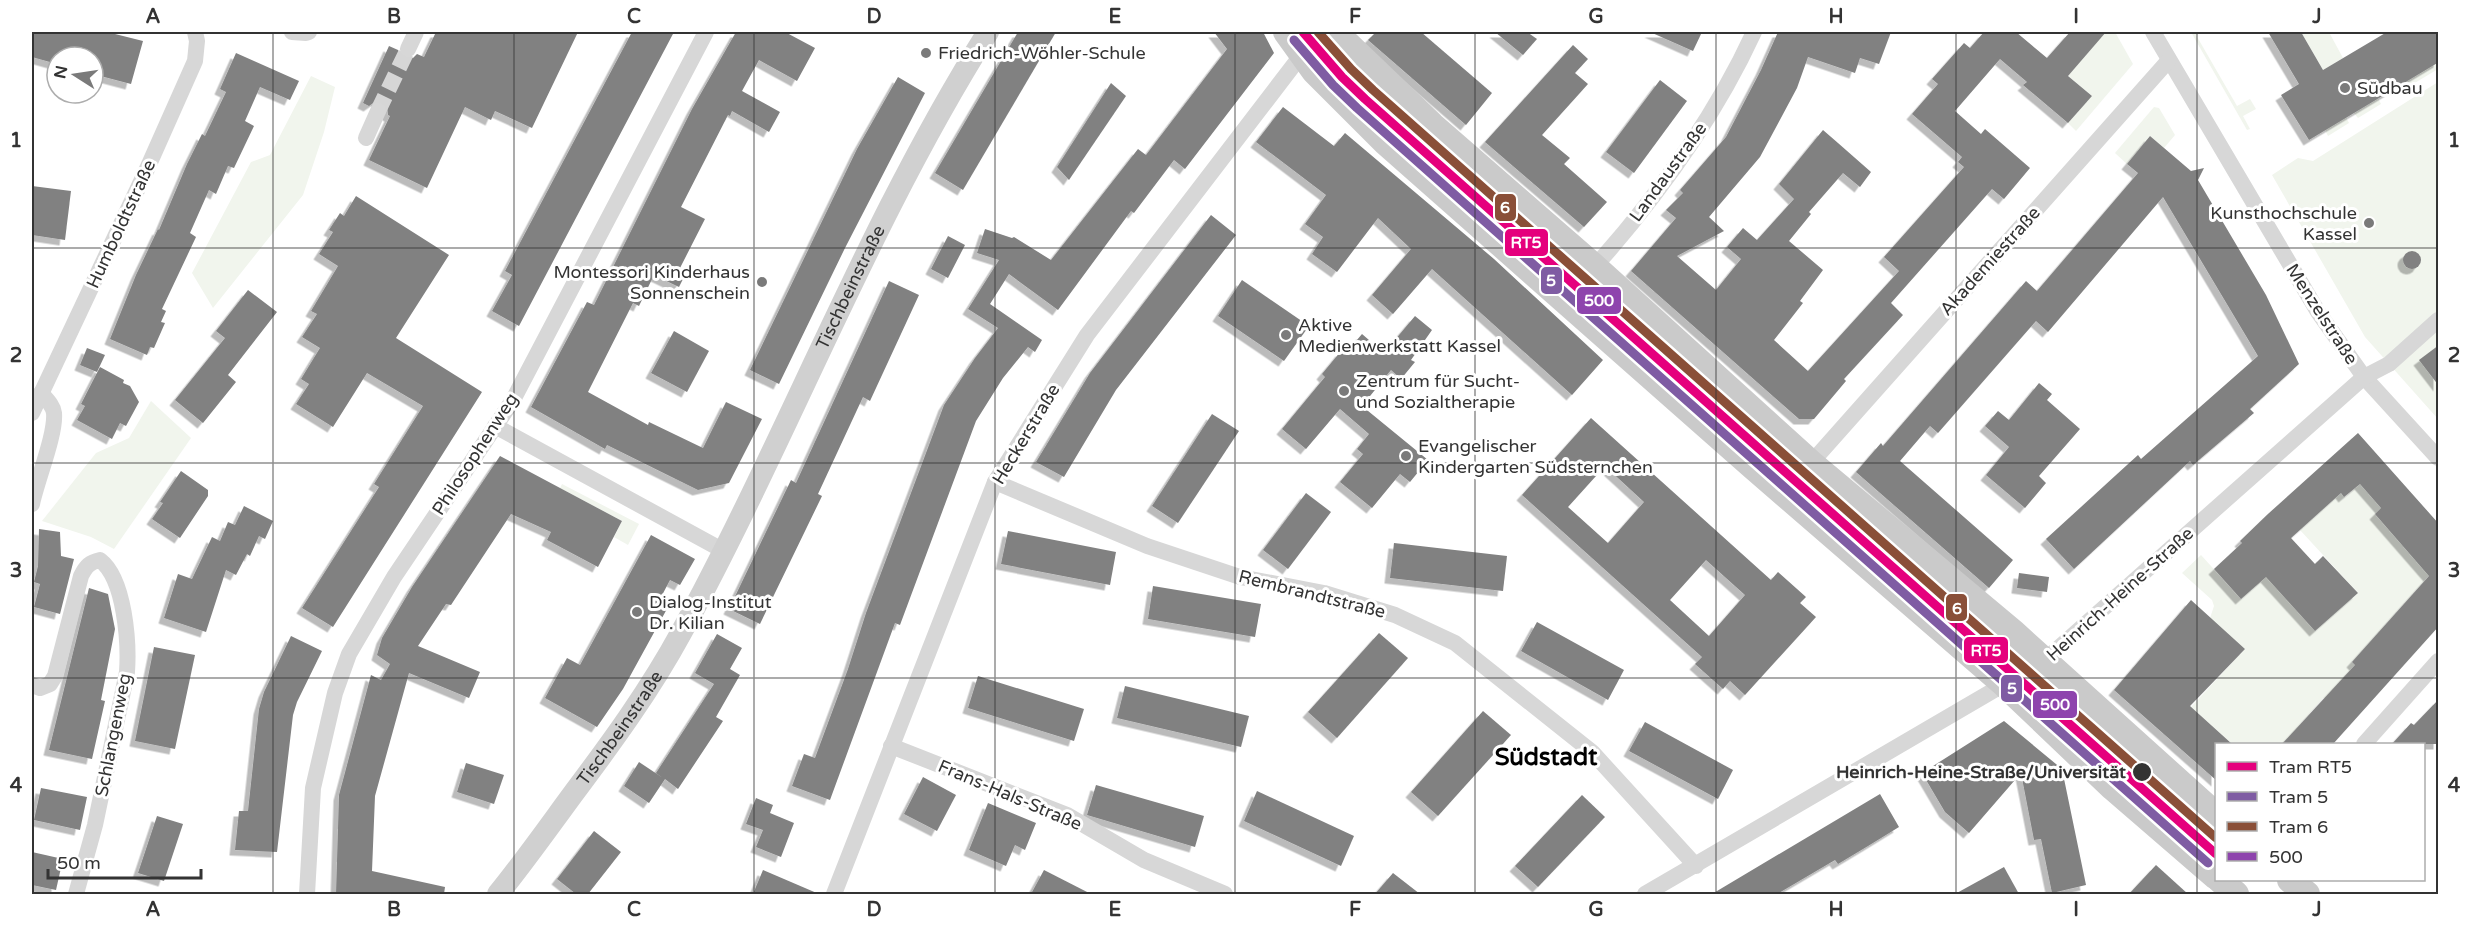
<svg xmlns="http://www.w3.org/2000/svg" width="2470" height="926" font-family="'Varela Round',sans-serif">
	<defs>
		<filter id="shadow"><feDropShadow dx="-5.5" dy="5.5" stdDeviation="0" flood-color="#0004"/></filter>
	</defs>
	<rect width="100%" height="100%" fill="#fff"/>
	<g fill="#f1f5ed">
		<path d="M2100 32H2115L2133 64 2076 131 2068 123 2092 96 2068 76 2102 36Z"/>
		<path d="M2191 32H2203L2196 35 2237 106 2250 99 2256 109 2243 116 2250 129 2247 130Z"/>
		<path d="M2301 32H2333L2330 34 2343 58 2323 70Z"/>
		<path d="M2438 62V69L2393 96 2390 91Z"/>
		<path d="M311 76 335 87 324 132 303 195 213 308 192 273 251 162 270 155Z"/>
		<path d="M2438 82V419L2365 337 2272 175 2298 158 2313 161Z"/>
		<path d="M2378 98 2381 104 2358 118 2354 113Z"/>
		<path d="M2154 107 2159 108 2175 135 2164 148 2150 136 2127 164 2115 153Z"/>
		<path d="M2346 117 2349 123 2328 136 2325 130Z"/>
		<path d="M151 401 191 438 114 549 91 537 42 521 96 453 129 438Z"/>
		<path d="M562 484 639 524 628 545 614 537 622 521 560 488Z"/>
		<path d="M2360 484 2381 508 2375 514 2419 564 2435 569 2352 662 2355 665 2325 699 2323 698 2283 744H2232L2191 707 2245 649 2210 618 2214 606 2212 600 2182 573 2201 555 2241 599 2256 586 2229 555 2241 546 2315 631 2358 593 2300 530 2341 493 2345 497Z"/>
	</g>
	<g fill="#818181" fill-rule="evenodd" filter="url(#shadow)">
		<path d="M32 32H107L143 41 131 84 93 74V57H57V64L32 57Z"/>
		<path d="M436 32H578L532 128 495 111 491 120 465 107 427 188 369 160 390 116 388 115 387 105 383 102 376 101 369 106 363 103 389 46 398 50 404 59 413 58 417 54 424 57Z"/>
		<path d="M632 32H674L519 326 492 311 512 275 505 271Z"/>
		<path d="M736 32H785L815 48 797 81 759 60 742 91 780 112 769 132 732 111 730 116 728 115 681 207 705 219 680 268 687 271 679 287 654 275 639 306 633 303 588 392 648 425 649 422 703 448 726 402 762 419 729 483 698 490 607 445 605 449 531 407 587 302 594 305 692 109Z"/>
		<path d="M1018 32H1056L963 190 935 173Z"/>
		<path d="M1214 32H1263L1274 53 1185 169 1174 160 1134 213 1131 211 1058 310 1009 274 990 304 1042 340 1035 352 1028 347 1003 378 976 421 900 625 895 623 830 800 792 786 804 754 815 758 848 669 866 613 944 405 975 358 998 328 968 309 999 260 977 253 985 229 1012 238 1014 237 1051 260 1138 149 1146 155 1227 49Z"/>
		<path d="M1376 32H1421L1492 93 1466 125 1368 40Z"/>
		<path d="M1495 32H1527L1537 39 1523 55Z"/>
		<path d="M1650 32H1702L1693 51Z"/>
		<path d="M1778 32H1891L1879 64 1860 58 1855 73 1808 57 1797 88 1760 157 1709 217 1724 231 1677 256 1716 290 1741 259 1727 247 1743 228 1757 240 1794 199 1779 184 1823 130 1838 143 1871 172 1860 187 1843 173 1809 212 1811 214 1789 241 1823 270 1800 301 1803 303 1774 340 1808 371 1899 271 1884 257 1964 167 1958 162 1962 157 1912 114 1938 84 1932 79 1964 43 1970 48 1984 32H2016L2047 58 2070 32H2106L2068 76 2092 96 2068 123 2023 85 2027 82 2000 59 1955 111 1981 134 1985 129 2030 168 2004 199 1992 189 1891 303 1903 315 1844 379 1846 381 1814 419H1799L1631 271 1676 218 1666 210 1683 193 1680 190 1726 137 1761 70Z"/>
		<path d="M2268 32H2301L2323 70 2387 32H2439V62L2309 140 2281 95 2299 84Z"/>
		<path d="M1573 45 1588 59 1575 73 1588 84 1542 135 1570 158 1564 164 1607 202 1584 227 1485 142Z"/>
		<path d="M236 53 299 81 290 100 260 87 245 121 254 126 234 168 228 166 216 194 209 190 190 233 196 237 162 309 166 311 161 322 165 323 154 348 150 347 147 355 110 339 136 275 158 229 159 230 187 164 202 134 205 136 226 92 220 89Z"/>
		<path d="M898 77 925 93 845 248 779 384 750 370 857 149Z"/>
		<path d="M1660 80 1687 101 1634 173 1606 152Z"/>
		<path d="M1111 83 1126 96 1069 180 1057 167Z"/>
		<path d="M1283 107 1334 146 1345 133 1494 259 1603 360 1572 395 1432 269 1393 314 1372 295 1411 249 1378 218 1337 272 1312 254 1323 237 1305 224 1326 195 1256 142Z"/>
		<path d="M2150 136 2191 171 2204 168 2198 180 2266 295 2299 364 2250 409 2254 413 2193 465 2190 461 2074 569 2046 539 2138 455 2141 459 2258 356 2163 197 2048 332 2036 321 1938 433 1930 426 1900 461 2013 560 1989 588 1856 472 1881 443 1883 446 2026 281 2037 291 2138 173 2127 164Z"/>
		<path d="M32 186 71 191 65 240 32 235Z"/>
		<path d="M356 196 449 255 396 338 482 392 333 627 302 608 379 487 374 484 423 406 367 373 333 427 296 404 309 384 301 379 320 348 302 337 317 314 311 311 338 266 319 254 333 232 329 230 340 213 344 216Z"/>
		<path d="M1211 215 1236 235 1116 390 1064 477 1036 462 1090 373Z"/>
		<path d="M948 236 965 245 948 278 931 269Z"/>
		<circle cx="2412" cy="260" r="9"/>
		<path d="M1242 280 1309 326 1284 361 1218 316Z"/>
		<path d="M889 281 919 295 870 401 863 397 818 494 822 496 760 624 729 609 791 480 796 483Z"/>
		<path d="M248 290 277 312 228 375 236 382 203 423 175 400 225 338 216 331Z"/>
		<path d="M1415 316 1432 330 1411 360 1415 362 1401 379 1391 370 1362 406 1428 460 1410 482 1400 474 1372 508 1340 482 1363 454 1357 449 1369 434 1340 409 1306 449 1282 429 1325 377 1322 374 1341 351 1345 354 1362 334 1384 353Z"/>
		<path d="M674 331 709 351 687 392 651 373Z"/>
		<path d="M2439 345V386L2419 360Z"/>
		<path d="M87 348 105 355 97 372 80 365Z"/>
		<path d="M100 367 124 380 123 383 130 386 139 402 126 426 120 423 112 439 77 420 85 406 81 404Z"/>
		<path d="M2039 383 2052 394 2047 400 2080 429 2039 476 2046 483 2025 508 1986 475 2009 447 1985 426 1998 411 2009 420Z"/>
		<path d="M1212 414 1239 431 1178 523 1152 506Z"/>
		<path d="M1591 418 1771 580 1778 572 1806 597 1800 603 1816 617 1745 695 1730 681 1723 689 1695 664 1702 657 1522 495ZM1605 466 1644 502 1608 543 1568 507ZM1706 560 1745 595 1709 636 1670 600Z"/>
		<path d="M2358 433 2439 524V626L2333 744H2282L2355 665 2352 662 2429 576 2375 514 2381 508 2360 484 2344 497 2341 493 2291 538 2315 564 2323 556 2358 593 2315 631 2266 577 2241 599 2214 569 2242 543 2240 541 2268 514Z"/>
		<path d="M500 456 622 521 598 567 547 540 551 532 511 514 451 605 446 604 418 646 480 672 469 698 409 673 375 796 372 871 445 887 444 894H336L339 795 371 675 381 680 390 664 377 655 382 638 412 587Z"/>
		<path d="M181 471 208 490V496L180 538 152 519 163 503 160 502Z"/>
		<path d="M1306 493 1331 512 1288 569 1263 550Z"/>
		<path d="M244 506 273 521 265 539 259 536 250 556 247 554 236 575 226 570 206 632 164 618 178 574 192 579 212 537 220 541 228 522 235 525Z"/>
		<path d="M39 529 60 532 61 556 74 559 60 614 34 607 40 584 34 582 38 566Z"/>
		<path d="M1008 531 1116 552 1110 585 1001 564Z"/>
		<path d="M651 535 695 559 680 585 670 580 659 601 668 607 623 689 597 727 545 698 567 658 580 665Z"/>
		<path d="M1394 543 1507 556 1503 591 1390 578Z"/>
		<path d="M2019 573 2049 577 2047 592 2017 588Z"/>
		<path d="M1153 586 1261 604 1255 637 1148 619Z"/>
		<path d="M89 588 108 594 115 629 101 700 105 701 92 759 49 750Z"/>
		<path d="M2191 600 2245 649 2190 706 2232 744H2217V781L2114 690Z"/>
		<path d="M1537 622 1624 670 1608 700 1521 651Z"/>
		<path d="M1379 633 1408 658 1337 738 1308 712Z"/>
		<path d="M717 634 742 648 730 669 740 675 716 717 723 721 678 789 665 779 649 803 624 786 639 762 663 778 656 773 714 684 695 673Z"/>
		<path d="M291 636 322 651 297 702 293 715 277 852 235 850 239 811H248L259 709 264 692Z"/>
		<path d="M154 647 195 655 175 749 135 741Z"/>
		<path d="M978 676 1084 709 1074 741 968 708Z"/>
		<path d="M1125 686 1249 716 1241 747 1117 718Z"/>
		<path d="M2439 699V744H2392L2411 723 2414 725Z"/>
		<path d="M1483 711 1511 735 1438 816 1411 792Z"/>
		<path d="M2004 721 2062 769 2086 885 2052 893 2041 839 2034 840 2021 773 1969 833 1945 812 1922 773Z"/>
		<path d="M1645 722 1733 770 1718 799 1629 751Z"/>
		<path d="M466 763 504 775 494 804 457 792Z"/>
		<path d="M923 777 956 795 937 831 904 814Z"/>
		<path d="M1096 785 1204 816 1195 847 1087 815Z"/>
		<path d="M41 788 87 797 80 830 34 820Z"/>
		<path d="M1257 791 1354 836 1341 866 1244 821Z"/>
		<path d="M1880 794 1899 827 1868 846 1838 864 1835 860 1777 894H1712Z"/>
		<path d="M1582 795 1605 817 1538 887 1515 866Z"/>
		<path d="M756 798 773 805 770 813 794 823 781 857 756 847 763 830 746 824Z"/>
		<path d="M988 803 1036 823 1025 850 1015 845 1006 866 969 850Z"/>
		<path d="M157 816 183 824 164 881 138 873Z"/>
		<path d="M594 831 621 852 588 894H576L557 879Z"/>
		<path d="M32 852 63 859 56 890 32 885Z"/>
		<path d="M2156 865 2188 894H2129Z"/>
		<path d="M2004 867 2019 894H1955Z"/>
		<path d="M763 870 819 894H753Z"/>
		<path d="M1044 870 1091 894H1031Z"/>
		<path d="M1393 873 1420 894H1375Z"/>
	</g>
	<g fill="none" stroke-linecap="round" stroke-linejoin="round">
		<path stroke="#d6d6d6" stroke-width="16" stroke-dasharray="16 8" stroke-linecap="butt" d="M378 111 408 49"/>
		<g stroke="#d7d7d7" stroke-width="16">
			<path d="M292 32 306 33 309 32"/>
			<path d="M2153 32 2318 312 2364 377 2438 458"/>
			<path d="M408 49 416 32"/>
			<path d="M366 138 378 111"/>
			<path d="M1564 300C1640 220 1708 132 1754 32"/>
			<path d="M32 413 147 169 195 61 197 41 195 32"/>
			<path d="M495 426 724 551"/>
			<path d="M1811 463 2169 60"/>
			<path d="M995 482 1147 546 1240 577 1324 593 1395 615 1455 643 1592 752 1696 866"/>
			<path d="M32 504C37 480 56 434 54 413 53 405 46 399 41 393"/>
			<path d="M32 685 40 688 50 684 55 676 81 576C86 566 90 562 100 560 125 579 129 643 127 672L95 825 76 894"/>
			<path d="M2364 744 2438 661"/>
			<path d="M891 746 1067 815 1144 860 1225 894"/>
			<path d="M307 894 313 788 335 693 349 654 394 577 513 400 706 32"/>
			<path d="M834 894 995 482 1087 335 1319 32"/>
			<path d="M1645 894 2044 661 2364 377 2389 364 2438 320"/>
		</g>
		<path stroke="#d0d0d0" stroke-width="22" id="s1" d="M498 894C524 862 548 828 573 794 612 742 650 690 681 633 789 435 868 222 988 32"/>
		<g stroke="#cacaca" stroke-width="26">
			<path d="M1286 32 1314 71 1386 143 1752 466 2005 685 2113 788 2216 877"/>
			<path d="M1335 32 1432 125 1595 267 1811 463 2013 632 2216 815"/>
			<path d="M2220 880 2236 894"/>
			<path d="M2290 880 2307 894"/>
		</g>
		<defs>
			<path id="bus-1" d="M1310 32 1339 68 1398 122 2216 847"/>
		</defs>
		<use href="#bus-1" stroke="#fff" stroke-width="14"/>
		<use href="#bus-1" stroke="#8e44ad" stroke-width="9"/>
		<defs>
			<path id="tram-1" d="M1303 32 1342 77 1365 99 2216 854"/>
			<path id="tram-2" d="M1294 40 1333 85 1357 108 2208 863"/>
			<path id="tram-3" d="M1318 32 1351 69 1373 90 2216 838"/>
		</defs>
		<use href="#tram-1" stroke="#fff" stroke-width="14"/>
		<use href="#tram-2" stroke="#fff" stroke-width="14"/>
		<use href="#tram-3" stroke="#fff" stroke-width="14"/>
		<use href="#tram-1" stroke="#e5007d" stroke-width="9"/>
		<use href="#tram-2" stroke="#7f5ca3" stroke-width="9"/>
		<use href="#tram-3" stroke="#8a4f38" stroke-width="9"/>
	</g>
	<path fill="none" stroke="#333" stroke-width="1.5" stroke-opacity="0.55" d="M273 32V894M514 32V894M754 32V894M995 32V894M1235 32V894M1475 32V894M1716 32V894M1956 32V894M2197 32V894M32 248H2438M32 463H2438M32 678H2438"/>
	<g fill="#7a7a7a" stroke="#fff" stroke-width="2">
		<circle cx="926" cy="53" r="6"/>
		<circle cx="2345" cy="88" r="6"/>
		<circle cx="2369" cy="223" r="6"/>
		<circle cx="762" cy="282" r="6"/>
		<circle cx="1286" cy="335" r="6"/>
		<circle cx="1344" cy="391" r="6"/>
		<circle cx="1406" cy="456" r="6"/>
		<circle cx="637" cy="612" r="6"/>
	</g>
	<circle fill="#333" stroke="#fff" stroke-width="2" cx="2142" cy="772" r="10"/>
	<g text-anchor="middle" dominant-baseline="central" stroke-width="6" stroke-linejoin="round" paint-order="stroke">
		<g font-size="18" fill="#333" stroke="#fff" text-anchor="start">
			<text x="938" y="53">Friedrich-Wöhler-Schule</text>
			<text x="2357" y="88">Südbau</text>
			<text x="2357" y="213" text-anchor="end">Kunsthochschule<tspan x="2357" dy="21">Kassel</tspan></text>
			<text x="750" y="272" text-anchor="end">Montessori Kinderhaus<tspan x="750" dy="21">Sonnenschein</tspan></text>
			<text x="1298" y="325">Aktive<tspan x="1298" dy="21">Medienwerkstatt Kassel</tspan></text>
			<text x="1356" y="381">Zentrum für Sucht-<tspan x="1356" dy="21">und Sozialtherapie</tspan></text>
			<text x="1418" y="446">Evangelischer<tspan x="1418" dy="21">Kindergarten Südsternchen</tspan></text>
			<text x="649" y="602">Dialog-Institut<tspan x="649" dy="21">Dr. Kilian</tspan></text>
		</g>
		<g font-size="18" fill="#333" stroke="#fff">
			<text transform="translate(1668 172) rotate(-54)">Landaustraße</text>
			<text transform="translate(121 224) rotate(-65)">Humboldtstraße</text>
			<text transform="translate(1990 261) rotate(-48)">Akademiestraße</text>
			<text stroke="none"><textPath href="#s1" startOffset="704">Tischbeinstraße</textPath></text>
			<text transform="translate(2322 314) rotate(57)">Menzelstraße</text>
			<text transform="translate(1026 434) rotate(-59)">Heckerstraße</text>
			<text transform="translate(475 454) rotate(-57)">Philosophenweg</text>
			<text transform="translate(1312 594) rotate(14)">Rembrandtstraße</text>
			<text transform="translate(2120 594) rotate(-42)">Heinrich-Heine-Straße</text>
			<text stroke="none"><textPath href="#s1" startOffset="206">Tischbeinstraße</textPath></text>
			<text transform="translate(113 735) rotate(-79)">Schlangenweg</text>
			<text transform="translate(1010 795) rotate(23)">Frans-Hals-Straße</text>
		</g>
		<g font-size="18" font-weight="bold" fill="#333" stroke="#fff" text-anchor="end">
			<text x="2126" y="772">Heinrich-Heine-Straße/Universität</text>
		</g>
		<g font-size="24" font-weight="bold" fill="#000" stroke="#fff">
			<text x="1546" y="757">Südstadt</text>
		</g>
	</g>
	<g stroke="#fff" stroke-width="2">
		<rect x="1494" y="193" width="23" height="29" rx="6" fill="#8a4f38"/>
		<rect x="1504" y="228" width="45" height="29" rx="6" fill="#e5007d"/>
		<rect x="1540" y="266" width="23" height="29" rx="6" fill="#7f5ca3"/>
		<rect x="1576" y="286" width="46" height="29" rx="6" fill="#8e44ad"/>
		<rect x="1945" y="593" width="23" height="29" rx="6" fill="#8a4f38"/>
		<rect x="1963" y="636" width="46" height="28" rx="6" fill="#e5007d"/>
		<rect x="2000" y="674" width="23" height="29" rx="6" fill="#7f5ca3"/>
		<rect x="2032" y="690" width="46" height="29" rx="6" fill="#8e44ad"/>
	</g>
	<g font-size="16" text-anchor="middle" font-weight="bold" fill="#fff">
		<text x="1505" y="213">6</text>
		<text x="1526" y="248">RT5</text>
		<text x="1551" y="286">5</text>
		<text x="1599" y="306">500</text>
		<text x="1957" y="614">6</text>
		<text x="1986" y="656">RT5</text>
		<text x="2012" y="694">5</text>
		<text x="2055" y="710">500</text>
	</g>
	<rect width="2470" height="926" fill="none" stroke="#ffffff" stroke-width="66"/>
	<rect x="2215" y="743" width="210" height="138" fill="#ffffff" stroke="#adadad" stroke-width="1.5"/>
	<rect x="2227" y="762" width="30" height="9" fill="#e5007d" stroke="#adadad" stroke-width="1.5"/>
	<text x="2269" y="773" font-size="18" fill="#333333">Tram RT5</text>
	<rect x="2227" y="792" width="30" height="9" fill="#7f5ca3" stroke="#adadad" stroke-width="1.5"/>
	<text x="2269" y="803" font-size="18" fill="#333333">Tram 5</text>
	<rect x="2227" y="822" width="30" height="9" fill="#8a4f38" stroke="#adadad" stroke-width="1.5"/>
	<text x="2269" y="833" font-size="18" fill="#333333">Tram 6</text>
	<rect x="2227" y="852" width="30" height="9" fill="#8e44ad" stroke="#adadad" stroke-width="1.5"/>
	<text x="2269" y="863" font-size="18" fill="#333333">500</text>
	<g transform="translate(75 75) rotate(282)"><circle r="28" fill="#ffffff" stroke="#adadad" stroke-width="1.5"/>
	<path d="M0-4.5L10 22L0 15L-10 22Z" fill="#7a7a7a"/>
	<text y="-9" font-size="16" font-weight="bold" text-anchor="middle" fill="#333333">N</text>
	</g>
	<path d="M48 869v9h153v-9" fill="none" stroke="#333333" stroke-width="3"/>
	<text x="57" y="869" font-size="18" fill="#333333" stroke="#ffffff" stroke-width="4.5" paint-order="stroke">50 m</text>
	<rect x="33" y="33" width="2404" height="860" fill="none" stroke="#333" stroke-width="2"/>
	<g font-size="20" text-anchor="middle" font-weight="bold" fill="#333">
		<text x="153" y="23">A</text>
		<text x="394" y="23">B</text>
		<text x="634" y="23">C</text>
		<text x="874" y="23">D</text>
		<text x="1115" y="23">E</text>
		<text x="1355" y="23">F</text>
		<text x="1596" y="23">G</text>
		<text x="1836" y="23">H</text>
		<text x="2076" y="23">I</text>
		<text x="2317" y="23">J</text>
		<text x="16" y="147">1</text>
		<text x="2454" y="147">1</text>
		<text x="16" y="362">2</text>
		<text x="2454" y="362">2</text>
		<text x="16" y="577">3</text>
		<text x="2454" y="577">3</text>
		<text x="16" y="792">4</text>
		<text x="2454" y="792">4</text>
		<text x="153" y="916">A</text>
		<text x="394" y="916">B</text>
		<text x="634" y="916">C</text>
		<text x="874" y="916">D</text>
		<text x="1115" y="916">E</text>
		<text x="1355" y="916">F</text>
		<text x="1596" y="916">G</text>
		<text x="1836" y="916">H</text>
		<text x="2076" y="916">I</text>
		<text x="2317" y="916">J</text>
	</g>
</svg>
